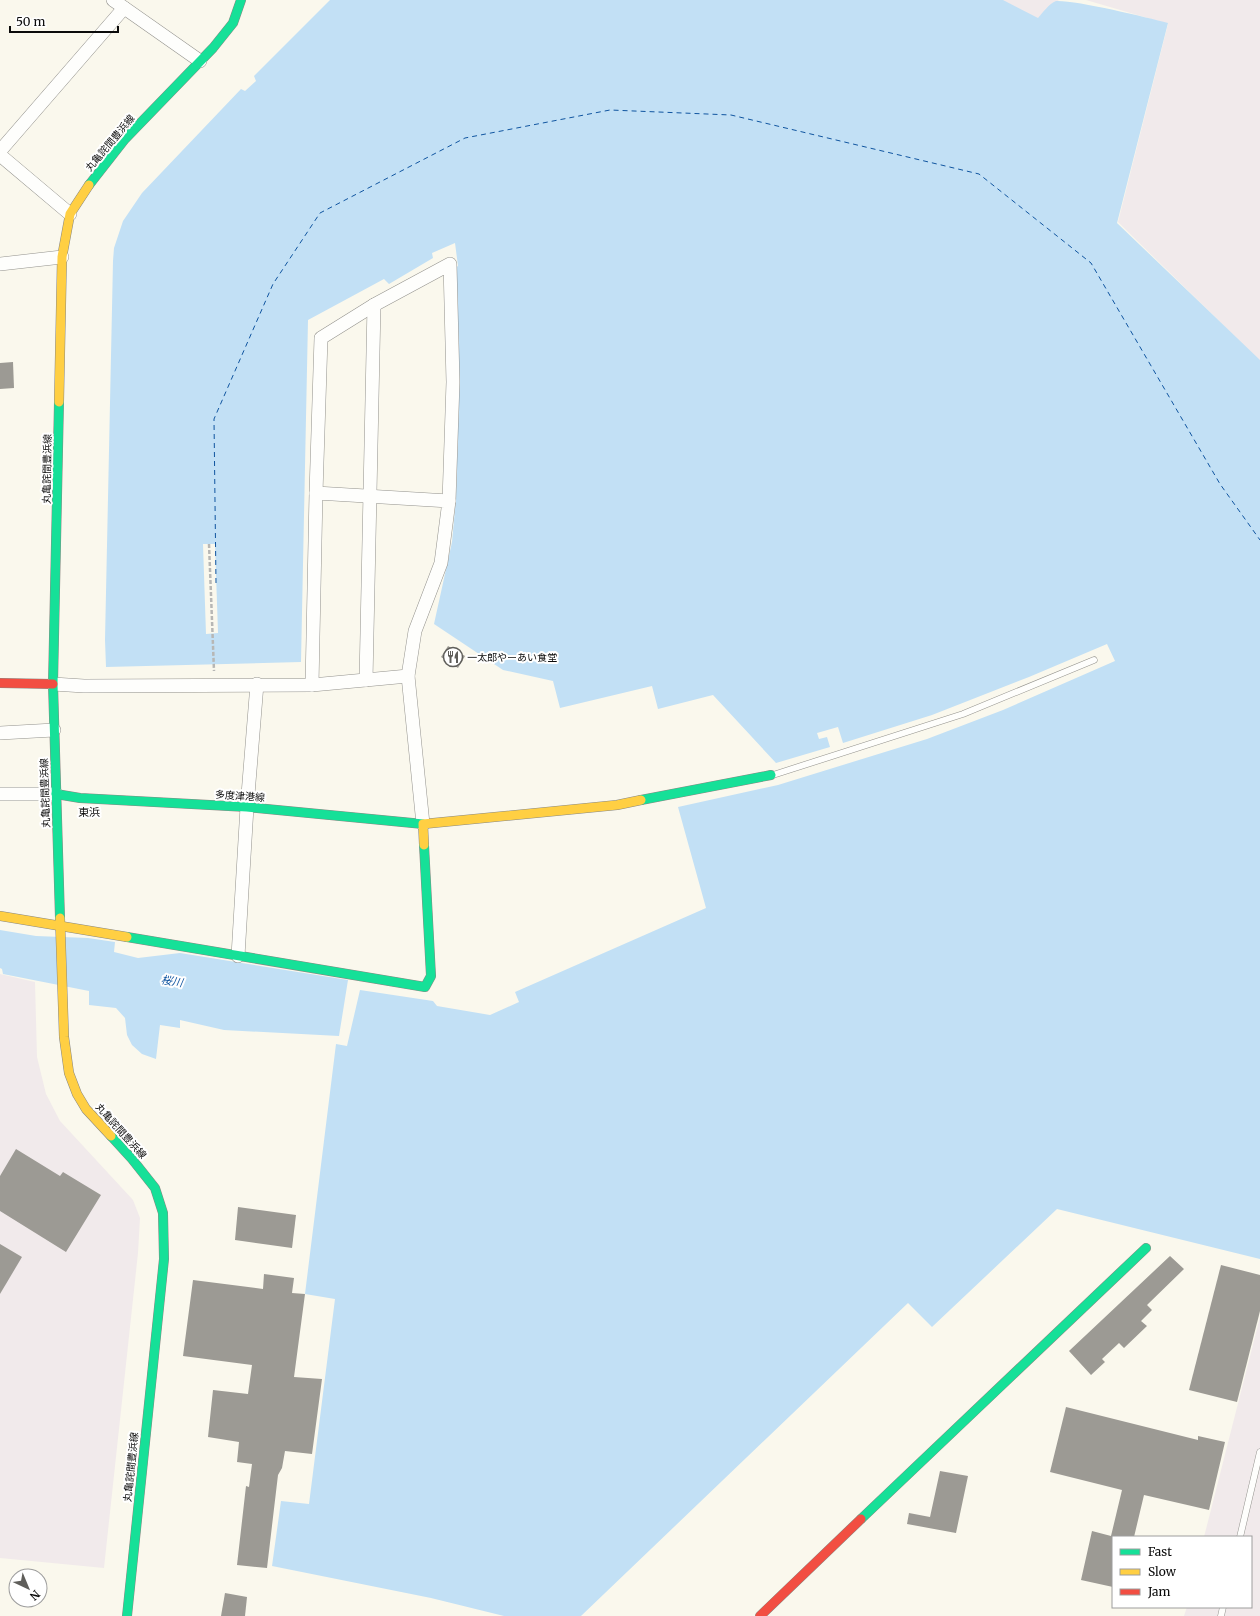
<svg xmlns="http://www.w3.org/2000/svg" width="1260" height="1616" font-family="Merriweather,'Noto Sans JP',serif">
	<rect width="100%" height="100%" fill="#faf8ed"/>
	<g fill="#f1eaeb">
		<path d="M1000 0H1059L1038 19Z"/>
		<path d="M1086 0H1260V361L1118 222 1168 24Z"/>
		<path d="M0 974 35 982 37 1057 46 1094 60 1121 133 1200 140 1218 138 1253 104 1568 0 1558Z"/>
		<path d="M1260 1317V1616H1184L1187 1607H1251V1537H1204Z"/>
	</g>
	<g fill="#c2e0f5">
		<path d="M330 0H1003L1038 18C1043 12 1049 4 1056 1 1075 0 1146 17 1168 23L1117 223 1260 360V1259L1057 1209 932 1327 908 1303 581 1616H504L431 1598 272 1566 281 1501 309 1504 335 1299 305 1294 336 1044 347 1046 360 990 433 1001 437 1006 490 1015 519 1002 515 992 706 908 678 807 778 785 927 739 1003 710 1115 661 1107 644 1029 677 932 715 843 743 838 727 817 733 819 739 827 737 830 747 776 763 713 695 658 709 652 686 560 708 553 681 503 670 434 624 452 542 456 499 459 389 455 268 458 266 455 243 432 253 433 258 389 284 384 279 308 320 301 662 106 667 105 640 113 261 114 248 123 221 142 193 241 89 245 91 256 81 254 76Z"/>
		<path d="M0 930 36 936 88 938 115 942 114 952 138 958 180 953 348 980 339 1036 224 1030 180 1020V1028L160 1025 156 1059 142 1054 132 1045 127 1035 125 1018 116 1008 89 1005V991L3 974 2 969 0 968Z"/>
	</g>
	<path fill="#faf8ed" d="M203 544H215L218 633 206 634Z"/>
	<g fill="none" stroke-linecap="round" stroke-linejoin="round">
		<path stroke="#1055a0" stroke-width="1" stroke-dasharray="5 4" stroke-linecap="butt" d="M216 583 214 419 273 284 320 213 465 138 610 110 731 115 979 174 1091 263 1220 484 1260 540"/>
	</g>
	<g fill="#9c9a94">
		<path d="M13 362 14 388 0 389V363Z"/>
		<path d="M448 646 465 656 458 668 441 657Z"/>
		<path d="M16 1149 60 1176 63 1172 101 1195 66 1252 0 1211V1176Z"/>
		<path d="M238 1207 296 1215 292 1248 235 1240Z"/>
		<path d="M0 1244 22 1257 0 1294Z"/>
		<path d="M1170 1256 1184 1269 1147 1305 1152 1310 1141 1321 1147 1326 1124 1348 1119 1343 1102 1359 1105 1362 1091 1375 1069 1351Z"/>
		<path d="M1221 1265 1260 1275V1311L1237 1402 1189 1390Z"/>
		<path d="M264 1274 294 1278 292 1293 305 1294 294 1377 322 1379 312 1454 285 1451 282 1468 278 1475 267 1568 237 1565 246 1486 249 1487 252 1464 237 1462 239 1442 208 1437 213 1390 248 1394 252 1365 183 1356 193 1280 263 1289Z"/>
		<path d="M1066 1407 1198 1440V1436L1225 1442 1209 1510 1144 1495 1134 1537H1113V1587L1081 1580 1092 1531 1111 1536 1122 1490 1050 1472Z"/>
		<path d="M940 1471 968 1476 956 1533 907 1524 909 1513 930 1517Z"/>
		<path d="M225 1593 247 1597 245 1616H221Z"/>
	</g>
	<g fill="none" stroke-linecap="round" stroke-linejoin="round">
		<defs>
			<g id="lane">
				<path d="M773 775 963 714 1094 660"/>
				<path d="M1240 1537 1260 1452"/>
				<path d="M1221 1616 1223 1607"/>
			</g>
			<g id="street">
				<path d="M113 0 200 61"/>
				<path d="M0 151 124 8"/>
				<path d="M0 155 70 214"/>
				<path d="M0 264 62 257"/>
				<path d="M316 493 321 338 374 305 450 264 453 382 449 501"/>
				<path d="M366 680 374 305"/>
				<path d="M53 684 84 686 312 685 408 676"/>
				<path d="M312 685 316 493 449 501 441 563 415 631 408 676 423 824"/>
				<path d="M0 733 54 730"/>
				<path d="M0 794H56"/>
				<path d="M238 956 247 807 257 684"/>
			</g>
			<g id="fast">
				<path d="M89 185 125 139 213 48 233 23 241 0"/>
				<path d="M59 402 53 684 60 918"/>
				<path d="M56 794 80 798 247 807 423 824"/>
				<path d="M641 800 771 775"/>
				<path d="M127 937 425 987 431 976 424 845"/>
				<path d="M111 1136 132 1159 155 1188 163 1213 164 1259 127 1616"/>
				<path d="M861 1519 1146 1248"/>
			</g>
			<g id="slow">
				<path d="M59 402 62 257 70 214 89 185"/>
				<path d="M424 845 423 824 617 805 641 800"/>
				<path d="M0 916 127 937"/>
				<path d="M60 918 64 1037 69 1073 77 1094 86 1109 111 1136"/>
			</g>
			<g id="jam">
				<path d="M0 683 53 684"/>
				<path d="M760 1616 861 1519"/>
			</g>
		</defs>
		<use href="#lane" stroke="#93928d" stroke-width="7"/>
		<use href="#street" stroke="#93928d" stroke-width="14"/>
		<use href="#fast" stroke="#898883" stroke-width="10"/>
		<use href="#slow" stroke="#898883" stroke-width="10"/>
		<use href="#jam" stroke="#898883" stroke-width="10"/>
		<path stroke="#b7b7b5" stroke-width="2.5" stroke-dasharray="4 2" stroke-linecap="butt" d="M209 544 214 671"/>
		<use href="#lane" stroke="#fefefc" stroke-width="6"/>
		<use href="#street" stroke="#fefefc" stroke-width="13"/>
		<use href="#fast" stroke="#16e098" stroke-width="9"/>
		<use href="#slow" stroke="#ffcf43" stroke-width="9"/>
		<use href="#jam" stroke="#f24e42" stroke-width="9"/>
	</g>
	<defs>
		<symbol id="restaurant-ring" viewBox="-11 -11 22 22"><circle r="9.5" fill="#fff" stroke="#5f5e5a" stroke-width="1.5"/><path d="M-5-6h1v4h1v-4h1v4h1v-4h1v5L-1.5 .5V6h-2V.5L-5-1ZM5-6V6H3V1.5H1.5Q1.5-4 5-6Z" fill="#5f5e5a"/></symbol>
	</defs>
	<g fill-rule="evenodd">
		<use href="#restaurant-ring" x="442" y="646" width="22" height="22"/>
	</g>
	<g text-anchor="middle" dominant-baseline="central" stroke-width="4" stroke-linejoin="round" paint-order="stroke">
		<g font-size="10" fill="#0b0b0b" stroke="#fff">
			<text transform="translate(110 143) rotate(-50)">丸亀詫間豊浜線</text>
			<text transform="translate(47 469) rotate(-89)">丸亀詫間豊浜線</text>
			<text transform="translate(45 793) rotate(-92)">丸亀詫間豊浜線</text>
			<text transform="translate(240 796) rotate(4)">多度津港線</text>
			<text transform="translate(121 1131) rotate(48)">丸亀詫間豊浜線</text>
			<text transform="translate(131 1467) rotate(-84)">丸亀詫間豊浜線</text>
		</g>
		<g font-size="10" fill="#0b0b0b" stroke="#fff" text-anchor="start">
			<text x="467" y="657">一太郎やーあい食堂</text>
		</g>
		<g font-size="11" fill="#0b0b0b" stroke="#fff">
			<text x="89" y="812">東浜</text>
		</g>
		<g font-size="11" font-style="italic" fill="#1055a0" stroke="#fff">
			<text transform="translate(172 981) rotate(9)">桜川</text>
		</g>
	</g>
	<rect x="1112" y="1536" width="140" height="72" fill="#ffffff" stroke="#9d9d9d"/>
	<rect x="1120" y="1549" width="20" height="6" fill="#16e098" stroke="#9d9d9d"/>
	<text x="1148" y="1556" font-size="12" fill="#0b0b0b">Fast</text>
	<rect x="1120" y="1569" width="20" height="6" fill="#ffcf43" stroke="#9d9d9d"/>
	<text x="1148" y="1576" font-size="12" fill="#0b0b0b">Slow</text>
	<rect x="1120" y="1589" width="20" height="6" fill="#f24e42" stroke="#9d9d9d"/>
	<text x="1148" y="1596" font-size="12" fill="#0b0b0b">Jam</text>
	<g transform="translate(28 1588) rotate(136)"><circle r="19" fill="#ffffff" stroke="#9d9d9d"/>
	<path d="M0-3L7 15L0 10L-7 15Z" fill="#5f5e5a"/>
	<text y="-6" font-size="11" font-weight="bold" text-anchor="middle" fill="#0b0b0b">N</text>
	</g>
	<path d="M10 26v6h108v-6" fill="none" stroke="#0b0b0b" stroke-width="2"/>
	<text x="16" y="26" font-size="12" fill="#0b0b0b" stroke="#ffffff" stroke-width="3" paint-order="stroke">50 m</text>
</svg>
